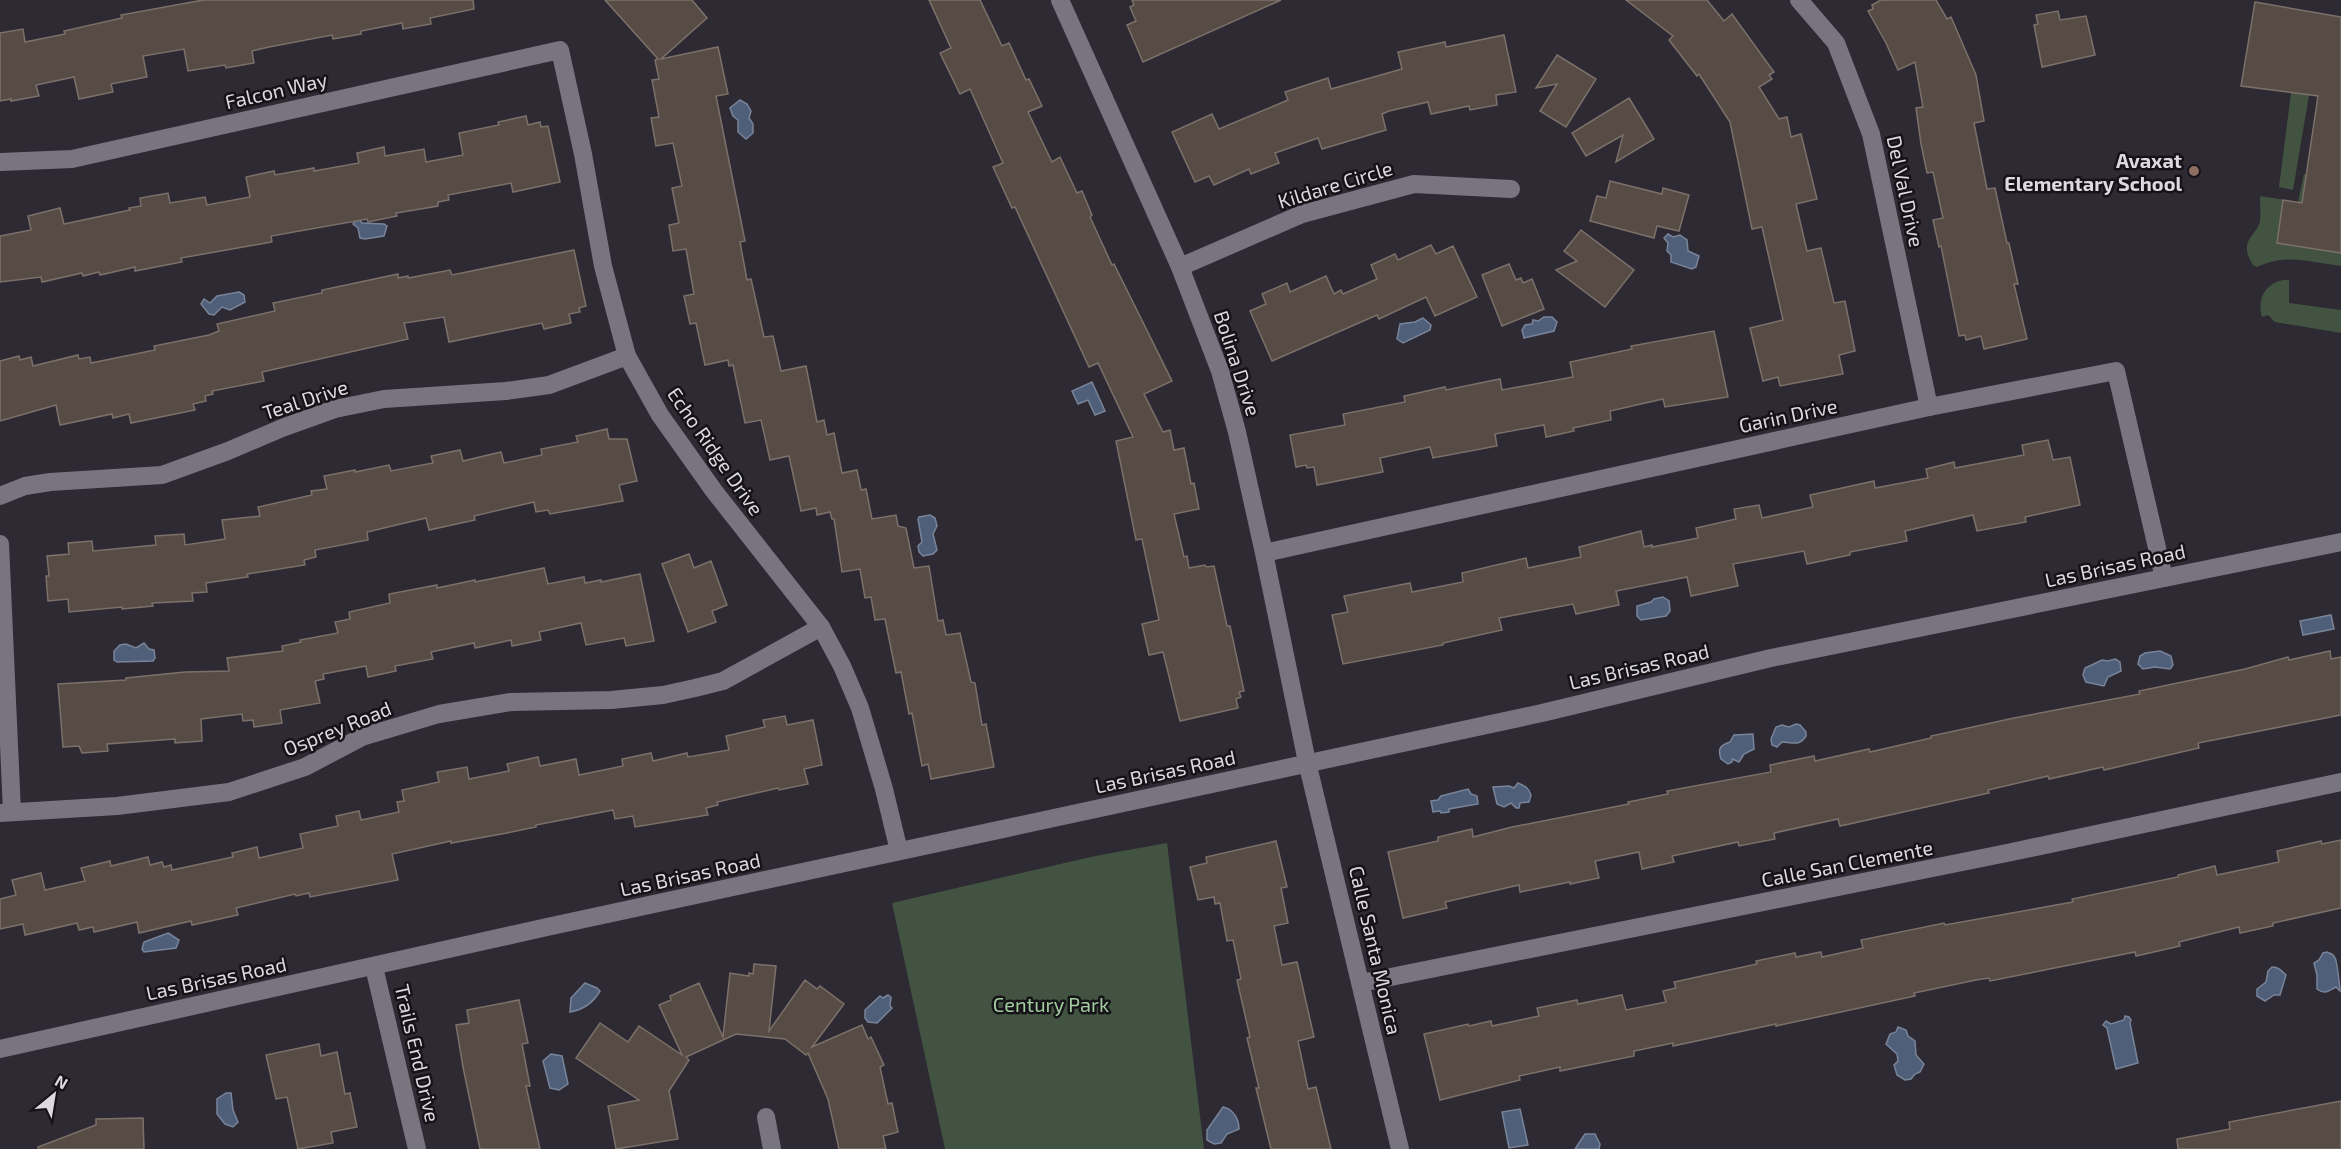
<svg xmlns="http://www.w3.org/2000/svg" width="2341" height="1149" font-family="'Exo 2',sans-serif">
	<rect width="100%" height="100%" fill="#2d2a34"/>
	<g fill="#425441">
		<path d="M2319 36 2293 190 2279 187 2291 93 2295 92Z"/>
		<path d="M2304 174 2341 181V266C2310 262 2286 253 2257 267L2253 265C2237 240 2257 236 2260 221 2261 213 2260 204 2260 196L2298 202Z"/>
		<path d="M2283 280H2289V303L2341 310V333L2275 322 2268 315 2262 317C2257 300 2264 284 2283 280Z"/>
		<path d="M1167 843 1204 1149H945L892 903 1095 856Z"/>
	</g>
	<g fill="#4f5f7a" stroke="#798499" stroke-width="1.5">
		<path d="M740 100 747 104 751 111 749 118 753 124V133L746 139 738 132V120L733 116 730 108Z"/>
		<path d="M358 218 362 223 384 224 387 226 384 236 365 239 360 238 358 228 353 224Z"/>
		<path d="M1668 234 1673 237 1680 235 1687 240 1688 251 1699 256 1696 267 1692 269 1671 262V255L1667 251 1668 243 1664 238Z"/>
		<path d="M239 292 244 295 245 302 230 310 222 307 214 315 209 314 201 304 204 299 210 303 217 296Z"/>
		<path d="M1544 317H1552L1557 322 1554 331 1524 338 1522 330 1525 325 1532 324 1533 320 1538 321Z"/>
		<path d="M1423 318 1431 325 1430 330 1403 343 1397 339 1400 324 1415 322Z"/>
		<path d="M1092 382 1105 411 1095 415 1088 400 1078 404 1072 391Z"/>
		<path d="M930 515 935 518 937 526 933 534 937 550 933 554 923 556 919 552 918 546 922 542 918 519 919 517Z"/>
		<path d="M1663 597 1669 601 1670 611 1666 616 1641 620 1637 616V606L1651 602 1654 599Z"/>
		<path d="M2331 615 2334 629 2303 635 2300 621Z"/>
		<path d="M144 643 149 649 154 650 155 658 153 661 117 662 114 660V651L120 645 126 644 136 648Z"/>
		<path d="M2160 651 2171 656 2173 665 2170 669 2155 667 2143 669 2138 664 2140 656 2145 653Z"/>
		<path d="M2115 659 2120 662 2121 671 2108 677 2104 686 2086 682 2083 675 2085 668 2102 660 2108 661Z"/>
		<path d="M1796 724 1800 725 1806 732V736C1799 747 1793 742 1782 742L1777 747 1772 745 1771 739 1776 727 1782 725 1789 727Z"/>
		<path d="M1753 734 1754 749 1744 754 1739 762 1732 759V762L1728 764 1721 759C1717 748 1721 745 1730 742L1734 735Z"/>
		<path d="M1518 783C1525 786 1529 788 1531 795L1529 802 1520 803 1519 808H1516L1511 803 1504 807 1497 804 1493 787 1509 786 1514 788Z"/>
		<path d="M1468 789 1471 794 1477 796 1478 804 1449 809V812L1441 813 1440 811 1433 812 1431 801 1438 800 1441 796Z"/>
		<path d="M168 933 179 940 176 948 144 952 142 949 144 942Z"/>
		<path d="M2327 952C2330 954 2333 953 2335 958 2337 960 2340 989 2340 991L2336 987C2328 991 2325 995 2317 989V975L2314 963 2319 960 2323 953Z"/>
		<path d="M2272 967C2279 967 2282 971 2286 975L2280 995H2274L2265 1001 2257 996V989L2266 982 2268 971Z"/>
		<path d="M585 983 597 988 600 991C593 1003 582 1010 570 1012L571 998Z"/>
		<path d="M888 995 891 997 890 1006 892 1008 877 1023 868 1022 865 1018V1010L880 996 883 998Z"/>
		<path d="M2125 1016 2129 1017 2131 1020 2130 1023 2138 1063 2116 1069 2107 1028 2103 1025 2106 1021 2111 1024 2124 1020Z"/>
		<path d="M1898 1027 1906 1030 1908 1036 1915 1041 1916 1055 1924 1064 1920 1072 1915 1074 1911 1079 1905 1080 1897 1075 1894 1065 1898 1061 1897 1054 1886 1044 1890 1034 1896 1032Z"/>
		<path d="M551 1054 562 1056 568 1084 559 1090 550 1088 543 1061Z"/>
		<path d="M226 1093H231L233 1110 238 1122 233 1127 225 1124 217 1114V1099Z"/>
		<path d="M1223 1107C1233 1109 1239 1119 1239 1129L1227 1134 1221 1143 1214 1144 1207 1140V1130Z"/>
		<path d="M1520 1109 1528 1145 1509 1148 1502 1112Z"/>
		<path d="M1585 1134H1595L1600 1144 1599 1149H1575Z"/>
	</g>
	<g fill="#574c45" stroke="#7c716a" stroke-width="1.5">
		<path d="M203 0H473L474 9 430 18 431 24 403 29 402 23 361 31V34L333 39 332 35 269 47 252 51 254 63 226 68 225 65 188 71 184 49 143 56 147 77 111 84 113 92 79 99 74 77 36 85 39 96 11 101V99L0 101V33L23 29 25 42 65 34 64 31 122 18 121 15Z"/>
		<path d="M605 0H692L707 18 661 59 718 47 728 94 716 96 745 241 740 242 747 280 751 279 764 337 773 336 781 371 806 366 817 422 824 420 827 435 834 433 842 473 857 470 861 490 866 489 872 519 896 515 898 526 906 528 914 568 929 566 938 621 943 620 946 635 960 633 971 682 975 683 982 725 986 724 994 767 931 779 928 764 922 766 912 713 909 714 901 672 896 673 885 619 875 620 871 597 865 598 860 569 842 572 834 519H832L830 512 817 515 816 508 801 511 789 456 770 460 761 420 745 423 733 365 729 366 728 360 705 365 696 323 690 324 684 296 694 294 686 249 673 251 669 225 679 223 672 188 682 186 673 143 656 146 651 118 659 117 652 80 659 79 655 60 658 59Z"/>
		<path d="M929 0H980L1002 46 1009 43 1026 80 1029 79 1042 106 1028 112 1052 162 1060 157 1077 193 1082 191 1092 215 1090 217 1112 265 1114 264 1172 381 1144 394 1163 432 1170 430 1174 450 1184 448 1191 484 1194 483 1199 509 1174 514 1184 557 1187 556 1189 568 1205 565 1206 567 1214 566 1227 626H1230L1244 691 1239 692 1241 697 1236 699 1238 708 1180 721 1163 652 1149 655 1142 624 1159 620 1142 539 1136 540 1116 441 1133 437 1098 363 1089 367 1015 207 1012 208 993 167 1003 163 970 89 960 94 940 53 951 48Z"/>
		<path d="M1132 0H1281L1143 62 1127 25 1136 21 1130 7 1134 5Z"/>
		<path d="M1626 0H1707L1724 21 1732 14 1774 72 1769 75 1772 79 1759 87 1779 119 1787 117 1791 137 1801 134 1817 199 1796 204 1807 251 1821 248 1834 303 1845 301 1855 351 1839 355 1843 374 1780 386 1778 377 1763 381 1750 328 1783 320 1762 227 1752 229 1730 122 1699 74 1697 76 1669 40 1673 36Z"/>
		<path d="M1881 0H1936L1947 19 1951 17 1976 75 1984 121 1974 123 1987 189 1995 188 2007 243H2009L2018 284H2014L2027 339 1984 349 1981 336 1966 340 1965 335 1959 336 1941 246 1939 247 1933 220 1943 218 1933 172 1927 173 1921 144 1916 108 1923 107 1915 62 1898 70 1886 43 1868 11 1873 9 1872 5Z"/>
		<path d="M2255 2 2341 17V253L2277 243 2283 200 2302 203 2318 96 2241 86Z"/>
		<path d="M2058 11 2060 20 2086 16 2095 55 2042 67 2034 25 2038 24 2036 15Z"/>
		<path d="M1504 35 1516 92 1496 95 1497 105 1470 110 1469 106 1431 114 1428 102 1389 111 1382 114 1386 130 1322 149 1318 138 1275 153 1279 163 1251 174 1249 169 1214 185 1209 176 1195 182 1172 132 1212 114 1219 129 1288 100 1285 92 1328 78 1331 89 1402 69 1398 52 1445 42 1446 47Z"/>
		<path d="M1557 55 1596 79 1566 127 1540 111 1557 84 1536 88Z"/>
		<path d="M1629 98 1654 139 1616 162 1623 135 1586 156 1572 133Z"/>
		<path d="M526 116 528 125 540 122 541 127 548 126 560 182 513 192 511 183 448 195 449 200 438 202V206L396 213 397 216 368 222 367 219 271 236 272 242 181 258 182 262 135 271V267L100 275 99 272 83 276 82 273 42 282 41 277 0 282V236L31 230 28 216 60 208 64 224 130 210 129 208 141 206 140 198 168 193 170 203 205 197 207 205 250 197 246 177 274 171 275 175 314 168V171L359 163 357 153 384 147 385 156 424 149 426 162 463 155 459 133 499 125 498 122Z"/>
		<path d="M1610 181 1662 194 1663 188 1689 195 1679 231 1657 226 1654 238 1590 221 1597 196 1606 198Z"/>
		<path d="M1581 230 1634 270 1605 307 1556 270 1577 261 1564 251Z"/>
		<path d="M1431 245 1436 254 1453 246 1477 297 1435 316 1426 297 1379 319 1377 315 1272 361 1250 311 1266 304 1262 294 1287 283 1290 292 1326 276 1334 294 1341 290 1343 294 1377 279 1371 265 1395 254 1398 260Z"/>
		<path d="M574 250 586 306 579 308 580 312 569 314 571 323 544 329 542 323 449 342 444 317 404 323 408 339 262 372 264 381 212 391 213 394 205 396 206 401 193 404 195 410 131 423 129 414 113 418 112 414 60 425 56 405 0 421V361L19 356 20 360 31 357 33 366 78 355 79 359 90 357 91 363 155 350 154 346 209 335 219 331 217 324 275 311 273 303 322 293V290L398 274V278L408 276V278L450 270 452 275Z"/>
		<path d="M1509 264 1516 280 1521 278 1523 283 1532 279 1544 309 1502 326 1482 275Z"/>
		<path d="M1714 331 1728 397 1665 407 1663 399 1610 411 1611 420 1573 428 1574 431 1546 437 1544 425 1495 434 1497 446 1433 458 1430 447 1380 458 1383 472 1317 485 1314 467 1307 468 1306 465 1296 467 1290 435 1345 425 1343 414 1405 402 1404 396 1445 387 1446 390 1500 379 1502 390 1573 377 1570 362 1632 349 1631 346Z"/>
		<path d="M607 429 609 439H627L637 481 619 485 623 501 550 514 548 510 536 512 534 502 474 516 475 520 429 530 426 518 367 532 368 540 315 550 316 557 304 560 305 565 247 574 248 577 206 583 207 592 192 593 193 601 152 603 153 606 122 609V607L69 612 68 599 48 601 46 576H49L47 556 69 554 68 543 92 541 93 551 156 545 155 536 184 534 185 545 225 539 222 520 260 516 258 507 312 495 311 491 327 489 324 476 355 470V472L389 465 391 471 433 463 431 456 460 450 463 461 501 452 504 463 542 455 541 449 578 442 576 436Z"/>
		<path d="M2048 440 2053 460 2070 457 2080 505 2025 517 2026 522 1977 531 1973 515 1905 531 1907 541 1850 552V555L1807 564 1804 551 1733 564 1738 586 1691 596 1687 577 1616 591 1619 605 1576 614 1573 604 1499 618 1502 630 1443 643V645L1343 664 1332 615 1348 612 1344 596 1410 583 1412 592 1463 582 1462 573 1526 558 1528 568 1581 557 1579 547 1641 531 1644 547 1652 545V547L1698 538 1696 528 1736 519 1734 509 1759 505 1762 518 1813 507 1810 495 1874 481 1875 488 1928 478 1926 469 1954 462 1955 468 2024 455 2022 445Z"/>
		<path d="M689 554 694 568 711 561 727 605 712 611 716 622 688 632 662 564Z"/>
		<path d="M544 568 548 584 584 577 585 583 601 580V582L640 574 654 641 626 646 624 638 586 645 581 623 539 632 541 640 512 646 511 640 475 648 474 643 431 652 433 659 395 666 396 671 368 677 366 666 323 674 324 679 315 681 320 703 280 710 282 723 254 727 253 720 243 721 242 714 201 719 202 741 175 743V739L107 744 108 751 82 753 79 746 63 747 58 684 126 680V678L185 672 229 671 227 658 283 651 282 646 301 642 300 640 338 633 335 622 350 619 349 612 390 603 389 594 437 585V588L475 580V582Z"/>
		<path d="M2330 651 2331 659 2341 657V715L2198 743 2199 748 2104 770 2103 767 2049 779 2048 776 1988 790 1989 793 1840 826 1838 819 1774 833 1775 839 1739 846 1738 842 1672 856 1674 862 1642 869 1639 852 1595 861 1599 878 1570 884V882L1520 892 1519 885 1445 902 1447 908 1403 918 1388 852 1438 841V837L1472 829 1473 837 1512 827 1629 804 1628 802 1668 794 1667 791 1771 772 1770 765 1814 756 1815 761 1869 749 1870 752 1931 738V736L2014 718 2140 694 2139 691 2245 669 2288 657 2289 660Z"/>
		<path d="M785 716 787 725 813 720 822 765 804 769 808 784 779 790 778 788 717 802 718 805 706 808 708 815 635 827 633 816 615 819 613 810 536 825V827L507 833 451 843V841L392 854 398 880 310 897 309 893 296 896 295 894 236 908 238 915 192 925 191 921 139 933 137 922 94 932 93 927 79 930 77 923 25 935 23 924 0 929V899L16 895 12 880 41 873 45 890 85 881 81 868 110 861 111 866 148 857 150 865 162 862 164 867 171 865 172 870 233 857 232 853 257 847 259 858 303 848 300 834 338 826 336 816 359 811 361 820 399 812 397 802 404 801 402 790 439 782 437 772 467 767 469 779 509 771 507 764 538 757 540 766 576 759 579 775 623 766 622 759 651 753 653 761 687 753 688 757 729 750 726 736 765 727 763 720Z"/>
		<path d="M2341 840V908L2273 923V926L2240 933 2239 927 2179 942 2180 946 2136 956 2135 952 1990 981 1989 978 1976 980 1914 993 1915 996 1776 1026V1024L1673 1046V1043L1634 1051V1056L1560 1071V1067L1519 1076 1520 1080 1440 1100 1424 1034 1468 1024 1469 1026 1491 1021 1492 1026 1539 1016 1537 1008 1577 1000 1578 1004 1622 995 1626 1010 1666 1002 1663 991 1676 988 1674 982 1757 964 1756 961 1795 953 1796 957 1821 952 1822 957 1863 948 1861 940 1944 923 1945 925 2073 902 2072 899 2178 877V875L2215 866 2217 875 2279 862 2277 851 2321 841 2322 844Z"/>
		<path d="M1276 841 1287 887 1281 888 1288 923 1274 926 1282 965 1297 962 1314 1037 1298 1041 1308 1089 1316 1087 1331 1149H1271L1256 1088H1259L1247 1038 1250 1037 1237 980 1241 979 1233 940 1227 941 1220 903 1215 904 1214 897 1198 900 1190 867 1207 863 1206 857Z"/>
		<path d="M754 964 776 966 769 1031 805 980 817 989 820 986 844 1004 812 1047 862 1025 868 1039 871 1037 884 1065 880 1067 888 1104 892 1103 898 1132 883 1136 886 1149H839L828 1099 808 1053 806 1055 785 1039 736 1034 686 1057 689 1060 669 1091 678 1139 616 1149 608 1106 639 1100 576 1058 600 1023 628 1042 639 1026 682 1055 659 1005 671 1000 670 996 699 983 723 1037 730 973 749 976V973L753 974Z"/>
		<path d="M519 1000 528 1043 522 1044 530 1086H526L540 1149H480L463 1067 456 1025 469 1023 467 1010Z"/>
		<path d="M319 1044 321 1056 337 1052 345 1094 350 1093 357 1127 331 1132 333 1143 298 1149 287 1097 276 1099 266 1055Z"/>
		<path d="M2341 1101V1149H2178L2177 1139 2230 1129 2229 1122Z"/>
		<path d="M143 1118 144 1149H38V1147L96 1125V1119Z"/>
	</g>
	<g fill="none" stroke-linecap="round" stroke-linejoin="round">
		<g stroke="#797580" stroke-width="18">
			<path d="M1060 0 1180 267 1220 371 1237 432 1264 553 1307 762 1400 1149"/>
			<path d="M1799 0 1836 43 1871 134 1929 407"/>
			<path d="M0 162 72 159 560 50 583 154 603 266 627 356 660 415 714 491 821 627 842 666 860 708 884 789 899 851"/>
			<path d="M1180 267 1302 214 1414 184 1511 189"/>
			<path d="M0 496 25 486 50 482 162 475 228 451 282 428 335 409 384 399 506 391 549 385 627 356"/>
			<path d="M0 544 12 812"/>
			<path d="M1264 553 1929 407 2116 371 2164 578"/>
			<path d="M0 813 117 806 229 792 305 767 362 737 439 714 511 702 611 700 663 695 695 688 723 681 821 627"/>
			<path d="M374 967 417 1149"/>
			<path d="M1361 983 2007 853 2341 782"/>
			<path d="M0 1049 547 927 1542 713 1771 658 2341 542"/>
			<path d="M766 1117 772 1149"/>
		</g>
	</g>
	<circle fill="#8d6e63" stroke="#151318" stroke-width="2" cx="2194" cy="171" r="6"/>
	<g text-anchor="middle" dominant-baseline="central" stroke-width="5" stroke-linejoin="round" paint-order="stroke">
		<g font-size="20" fill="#dcdae0" stroke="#151318">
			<text transform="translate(276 90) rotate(-13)">Falcon Way</text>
			<text transform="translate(1335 184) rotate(-17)">Kildare Circle</text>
			<text transform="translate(1906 191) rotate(78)">Del Val Drive</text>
			<text transform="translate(1238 363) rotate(72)">Bolina Drive</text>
			<text transform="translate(305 399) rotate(-18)">Teal Drive</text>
			<text transform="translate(1788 415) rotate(-12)">Garin Drive</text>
			<text transform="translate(716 451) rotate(55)">Echo Ridge Drive</text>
			<text transform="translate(2115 565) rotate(-12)">Las Brisas Road</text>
			<text transform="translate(1639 666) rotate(-13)">Las Brisas Road</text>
			<text transform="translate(337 728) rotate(-22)">Osprey Road</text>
			<text transform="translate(1165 771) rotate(-12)">Las Brisas Road</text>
			<text transform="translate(1847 863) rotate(-11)">Calle San Clemente</text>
			<text transform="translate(690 874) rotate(-12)">Las Brisas Road</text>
			<text transform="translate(1376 950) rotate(77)">Calle Santa Monica</text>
			<text transform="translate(216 978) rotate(-12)">Las Brisas Road</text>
			<text transform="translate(418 1053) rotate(77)">Trails End Drive</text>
		</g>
		<g font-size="20" font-weight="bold" fill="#dcdae0" stroke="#151318" text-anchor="end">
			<text x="2182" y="160">Avaxat<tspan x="2182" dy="23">Elementary School</tspan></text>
		</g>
		<g font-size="20" fill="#a3cd9f" stroke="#151318">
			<text x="1051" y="1004">Century Park</text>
		</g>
	</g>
	<g transform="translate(54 1095) rotate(30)" stroke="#151318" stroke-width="4.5" paint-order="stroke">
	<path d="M0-4.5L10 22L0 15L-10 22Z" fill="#dcdae0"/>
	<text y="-9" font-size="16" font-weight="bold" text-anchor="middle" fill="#dcdae0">N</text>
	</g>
</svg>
